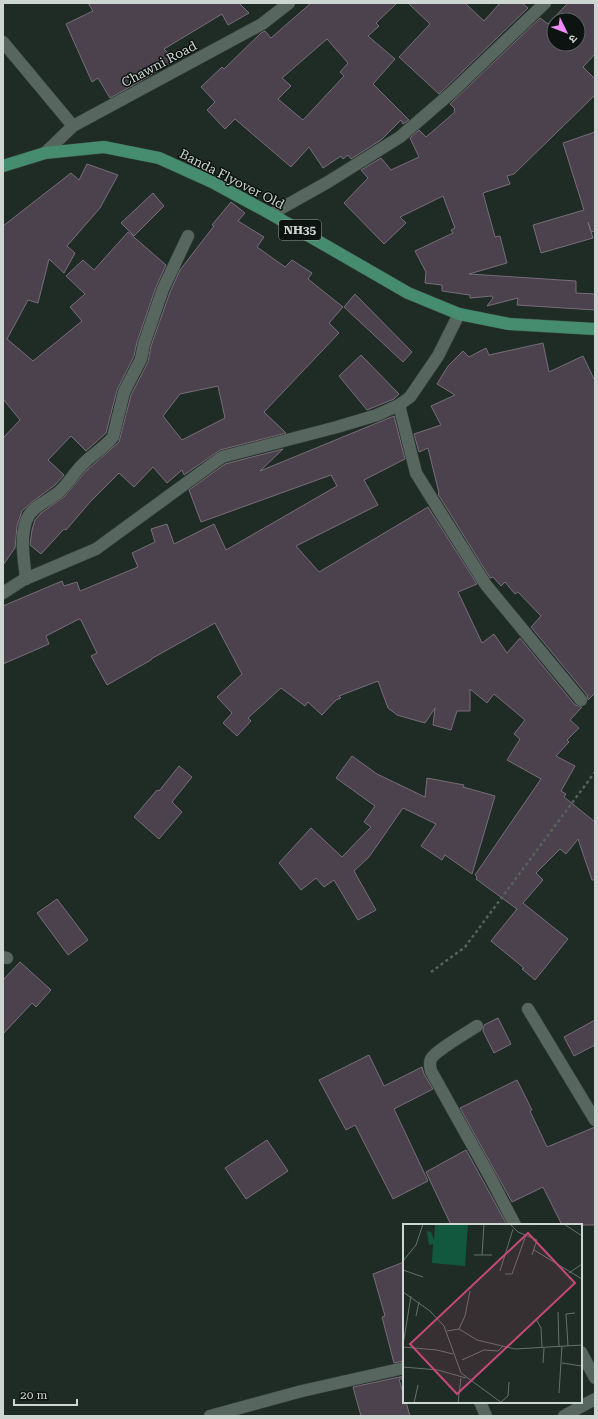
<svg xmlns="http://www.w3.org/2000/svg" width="598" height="1419" font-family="'Roboto Serif','Noto Sans Devanagari',serif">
	<rect width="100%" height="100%" fill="#1f2c26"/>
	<g fill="#4c424d" stroke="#786d79" fill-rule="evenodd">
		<path d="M88 3H242L240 4 249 13 228 25 222 14 164 49 175 60 139 82 110 98 98 78 92 82 66 24 93 11Z"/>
		<path d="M311 3H397L376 23 379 26 368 36 395 59 373 84 409 120 403 124 401 120 381 140 351 159 348 155 343 159 341 156 323 168 309 147 291 167 235 119 225 129 207 110 215 102 201 87 222 67 224 69 261 33 265 31 271 38ZM327 39 348 63 340 72 344 76 303 120 278 99 291 86 282 78Z"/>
		<path d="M408 3H465L484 21 500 3H522L528 8 439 94 399 57 430 24Z"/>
		<path d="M568 3H595V54L583 67 595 79V95L514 174 507 176 510 184 483 193 495 237 500 236 507 263 469 274 576 281V293L595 294V310L517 305 518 298 487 306 493 298 492 296 470 298V295L442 291V285L425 283 426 272 415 251 453 233 451 230 455 228 443 196 400 217 406 223 384 244 344 203 368 178 361 170 381 158 391 170 419 157 410 138 419 130 426 137 455 112 454 110 455 109 450 104 540 18 548 24ZM554 20H578V44H554Z"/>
		<path d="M595 132V231L591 232 588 222 593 238 541 253 533 225 584 210 563 143Z"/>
		<path d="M87 164 118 175 100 208 67 246 75 253 64 273 49 259 38 303 28 300 7 339 33 361 82 321 70 307 85 294 66 276 83 260 94 270 128 232 166 265 156 287 137 342 134 356 117 390 106 433 86 451 71 436 48 460 64 475 55 485 32 502 22 511 17 526 15 548 3 565V438L20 420 3 399V226L71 173 79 180Z"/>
		<path d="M153 193 164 206 134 236 121 223Z"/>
		<path d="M231 202 245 213 238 221 264 237 257 247 285 267 292 260 312 273 308 279 343 307 329 323 339 333 264 412 286 433 220 450 184 475 182 470 167 483 153 467 134 487 119 473 91 501 66 530 64 529 41 554 30 545 32 530 35 520 41 513 65 496 86 471 119 442 131 395 148 362 151 346 170 292 180 270 214 226 212 225ZM218 386 225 418 182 440 163 416 180 394Z"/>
		<path d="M355 294 412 352 403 362 344 307Z"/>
		<path d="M543 343 549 372 583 356 595 381V693L588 700 587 695 531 627 541 616 518 592 515 594 505 582 501 586 493 577 490 578 438 494 439 493 428 448 419 452 414 434 441 425 431 406 455 395 437 384 448 366 463 351 469 357 486 348 489 355Z"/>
		<path d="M361 355 399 394 394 399 367 410 339 376Z"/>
		<path d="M394 416 405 459 364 480 378 505 296 546 319 572 428 507 477 584 458 592 482 643 494 634 507 653 520 638 575 705 582 707 570 720 579 728 567 740 569 742 556 756 575 766 561 791 566 794 564 797 595 822V880H592L578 839 566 854 560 849 536 873 543 880 523 903 568 939 535 980 522 969 524 968 491 941 517 909 476 879 477 877 475 875 541 779 507 760 520 739 514 734 525 720 494 694 487 703 470 689V711H457L451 730 433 725 435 708 425 723 397 715 388 708 378 681 339 696 341 698 336 700 322 715 308 702 305 706 281 688 248 718 251 721 237 736 223 723 232 713 217 697 242 674 215 623 151 659V660L107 685 91 656 97 653 81 620 79 619 46 636 49 644 3 664V606L62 581 64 586 77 582 80 591 138 567 132 553 155 542 151 529 167 524 174 544 214 524 226 550 337 486 331 475 201 522 189 490 225 464 283 449 260 471Z"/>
		<path d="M352 756 377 774 425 797 427 778 464 785 463 787 495 796 472 874 445 855 442 860 421 846 436 824 403 808 369 857 354 871 376 910 358 920 334 880 324 887 316 878 301 890 279 863 311 828 342 857 371 827 364 822 375 806 336 778Z"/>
		<path d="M179 766 192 777 172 802 182 812 159 839 134 817 157 790 159 791Z"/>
		<path d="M57 899 88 940 68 955 37 913Z"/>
		<path d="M20 962 51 990 36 1007 32 1003 3 1034V980Z"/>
		<path d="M498 1018 511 1044 494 1053 483 1031 484 1025Z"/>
		<path d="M595 1020V1045L574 1056 564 1037Z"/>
		<path d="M369 1055 384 1086 422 1067 424 1074 433 1089 394 1109 428 1181 393 1199 355 1125 346 1130 319 1080Z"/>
		<path d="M517 1080 532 1110 530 1111 547 1147 595 1127V1225H562L543 1187 512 1202 460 1108Z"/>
		<path d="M267 1140 288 1171 246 1199 225 1168Z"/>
		<path d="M466 1150 482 1179 507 1225H451L426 1172Z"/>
		<path d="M404 1262V1361L394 1363 382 1317 385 1316 373 1274Z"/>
		<path d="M404 1376V1379H399L404 1396V1402H406L410 1416H361L353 1387Z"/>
	</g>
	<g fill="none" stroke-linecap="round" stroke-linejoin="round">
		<defs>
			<g id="minor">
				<path d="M3 42 73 126"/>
				<path d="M271 214 328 182 400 137 451 93 545 3"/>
				<path d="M399 405 416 473 447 523 486 585 581 700"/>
				<path d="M26 579C24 560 20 540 26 521 31 506 49 501 60 491 69 483 75 471 84 463 93 454 105 447 113 437L124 392 141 359 144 344 163 289 188 236"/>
				<path d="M3 593 23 580 96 549 222 457 337 427 377 415 399 405 410 397 438 356 459 314"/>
				<path d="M3 957 7 958"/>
				<path d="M528 1009 595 1120"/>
				<path d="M477 1026C468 1032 435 1051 431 1059 429 1063 430 1067 431 1071L489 1175 515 1225"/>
				<path d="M581 1352 595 1378"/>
				<path d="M480 1402 486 1416"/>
				<path d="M210 1416 302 1391 404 1368"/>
				<path d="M564 1416 595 1399"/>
			</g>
			<path id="tertiary" d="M45 153 73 126 262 24 289 3"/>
			<path id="trunk" d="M3 166 45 153 104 147 159 158 212 182 271 214 408 293 459 314 509 324 595 329"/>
		</defs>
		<use href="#minor" stroke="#3b4741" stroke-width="13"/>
		<use href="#tertiary" stroke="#3b4741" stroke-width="13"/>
		<use href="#trunk" stroke="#3b4741" stroke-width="13"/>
		<path stroke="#56625c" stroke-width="2.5" stroke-dasharray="3 3" stroke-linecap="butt" d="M431 972 465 947 595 772"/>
		<use href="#minor" stroke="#57665e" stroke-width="12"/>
		<use href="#tertiary" stroke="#57665e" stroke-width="12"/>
		<use href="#trunk" stroke="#468d6f" stroke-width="12"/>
	</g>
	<g text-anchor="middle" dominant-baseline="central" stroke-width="3" stroke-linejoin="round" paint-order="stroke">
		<rect fill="#0d1310" stroke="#939c97" stroke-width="1" x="279" y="220" width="42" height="20" rx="3"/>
		<g font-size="12" font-weight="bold" fill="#cdd6d1">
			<text x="300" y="230">NH35</text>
		</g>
		<g font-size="13" fill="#cdd6d1" stroke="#0d1310">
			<text transform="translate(159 64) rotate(-28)">Chawni Road</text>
			<text transform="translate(232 179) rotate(27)">Banda Flyover Old</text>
		</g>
	</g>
	<g transform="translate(403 1224)">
		<rect width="179" height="179" fill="#1f2c26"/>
		<path d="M32 0H65L62 42 29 39 30 20 26 21 24 7 28 8 31 16Z" fill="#12583e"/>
		<path fill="none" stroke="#65706a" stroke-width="1" d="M107 0 115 8 134 16 129 31M161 0 179 12M131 26 179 55M71 31H89M79 31 81 0M0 37 13 21 20 0M0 46 20 53M97 47 110 5M166 49 179 40M102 50H109L123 11M0 68 27 87 41 102 58 149 99 179M155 88 156 123M13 92 16 78M133 95 138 104 139 124M56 105 62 92 67 67M44 107 56 105 74 116 112 125 179 121M0 121 8 72M165 122 163 90 172 89M0 123 34 126 50 130M59 136 81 126 95 127 100 122M140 139 141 124M159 139 179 142M0 143 35 146 63 154M156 169 159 122M98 178 105 172 106 158M11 179 15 161M55 179 58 154"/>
		<path fill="#c54878" fill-opacity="0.15" stroke="#c54878" stroke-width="2" d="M125 9 172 59 54 170 7 120Z"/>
		<rect width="179" height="179" fill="none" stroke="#cdd6d1" stroke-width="2"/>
	</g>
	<rect width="598" height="1419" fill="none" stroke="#cdd6d1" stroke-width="8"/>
	<g transform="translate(566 32) rotate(133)"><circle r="19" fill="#0d1310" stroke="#5a615d"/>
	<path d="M0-3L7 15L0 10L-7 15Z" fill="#ed8cfa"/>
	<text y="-6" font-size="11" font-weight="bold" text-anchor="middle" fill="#cdd6d1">उ</text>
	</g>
	<path d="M14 1399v6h63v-6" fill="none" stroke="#cdd6d1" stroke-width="2"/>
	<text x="20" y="1399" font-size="12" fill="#cdd6d1" stroke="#0d1310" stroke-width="3" paint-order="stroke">20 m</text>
</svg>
